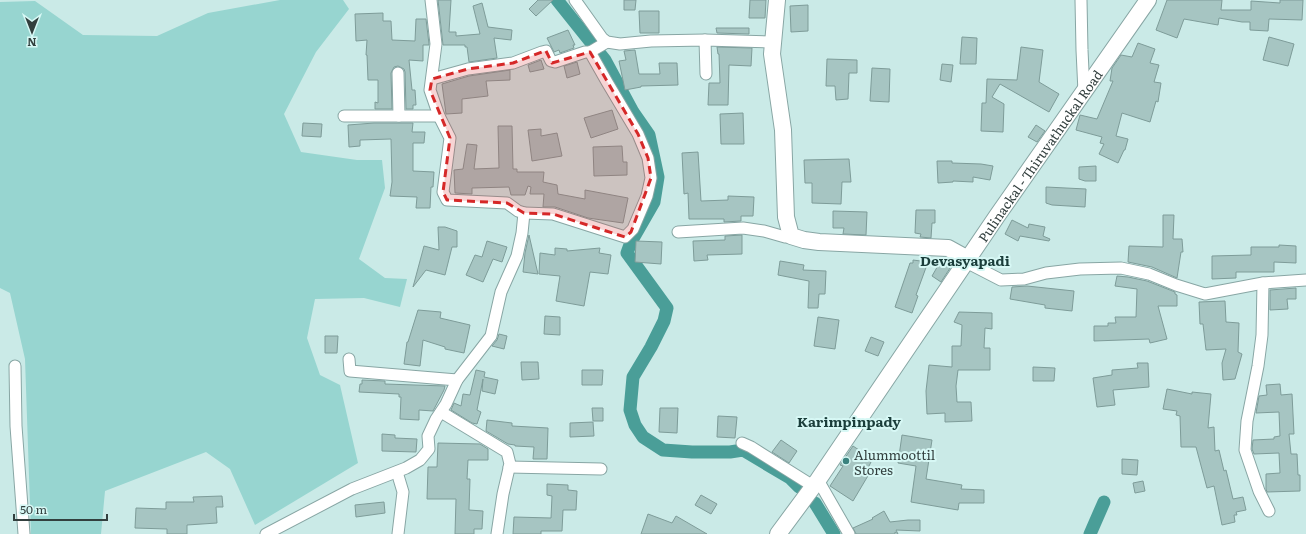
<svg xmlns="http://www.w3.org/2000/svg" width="1306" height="534" font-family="Literata,serif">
	<rect width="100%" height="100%" fill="#caeae7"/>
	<path fill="#97d5d0" d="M280 0H343L349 9 316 52 284 114 301 152 357 160H382L385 188 359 259 385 278 407 279 400 307 364 298 315 299 307 338 320 375 340 385 358 463 255 525 230 469 206 452 105 491 101 534H31L25 359 10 293 0 288V2L35 1 83 35 157 36 208 13Z"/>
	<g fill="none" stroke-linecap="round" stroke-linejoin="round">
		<g stroke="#4a9e98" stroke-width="13">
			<path d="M557 0 605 60 633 112 649 135 658 177 654 202 631 242 627 253 667 308 664 321 651 347 633 377 630 410 635 425 643 437 663 450 692 452H730L743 450 790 478 799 487"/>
			<path d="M815 503 834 534"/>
			<path d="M1090 534 1104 502"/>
		</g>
	</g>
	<g fill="#a6c5c2" stroke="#7e9c99">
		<path d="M438 0H451L449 32H456V36L480 34 473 6 482 3 488 27 512 30 511 40 494 38 497 58 469 62 467 47H465V45H443Z"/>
		<path d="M538 0H553L536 16 529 9Z"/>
		<path d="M624 0H636L635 10H624Z"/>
		<path d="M750 0H766L765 18H749Z"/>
		<path d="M1167 0H1222L1221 10H1251V1L1280 3V0H1303L1302 20 1269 19 1268 31 1250 30V22H1242L1219 18 1218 25 1184 19 1177 38 1156 30Z"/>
		<path d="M808 5V31L791 32 790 6Z"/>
		<path d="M639 11H659V33H640Z"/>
		<path d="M383 13V21H391L392 40 415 41 416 19H426L429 44V45H423V61L409 60 412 90H415L416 105H413V109H406L405 72 404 69 398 66 394 67 391 73 392 109H375V102L378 103V80H368L367 55H366L367 40 356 41 355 14Z"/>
		<path d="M716 28H749V34L717 33Z"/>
		<path d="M568 30 575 45H573L574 48 560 53 559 50 554 52 547 38Z"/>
		<path d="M962 37 977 38 976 64H960Z"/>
		<path d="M1269 37 1294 44 1288 66 1263 60Z"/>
		<path d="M1138 43 1155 49 1150 63 1159 65 1154 82 1161 83 1158 102 1156 101 1150 122 1122 113 1116 136 1128 139 1125 150H1124L1118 163 1099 154 1104 144 1100 143 1102 137 1076 130 1080 115 1097 119 1113 81H1110L1112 68 1121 55 1132 57Z"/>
		<path d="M717 47 752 48 751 66 729 65 728 105H708L709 83H720L719 54H718Z"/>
		<path d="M1021 47 1043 50 1039 82 1059 94 1049 112 1000 84 992 97 1004 104 1003 132 981 131 982 103H986L987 79 1017 80Z"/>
		<path d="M635 50 639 74H660L659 63H677L678 85 641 86V87L625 90 619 61 626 60 624 51Z"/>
		<path d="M827 59 857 60V73H849L848 99 836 100 835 86H826Z"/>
		<path d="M541 60 544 69 530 72 528 65Z"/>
		<path d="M577 62 580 74 567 78 564 66Z"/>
		<path d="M942 64 953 65 951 82 940 80Z"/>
		<path d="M872 68 890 69 889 102 870 101Z"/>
		<path d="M510 70V80L486 81 488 96 462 99V113L446 114 442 84 469 76Z"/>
		<path d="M612 110 618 129 591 138 584 118Z"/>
		<path d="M743 113 744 144H721L720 114Z"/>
		<path d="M303 123 322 124 321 137 302 136Z"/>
		<path d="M374 123H413L412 132H425L424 143H413V171L434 172 433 187H431L430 208H416L417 197 390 196 392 182 391 139 360 140V146L349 147 348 125Z"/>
		<path d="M1036 125 1045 131 1037 142 1028 137Z"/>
		<path d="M498 126H512L513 169H517V172H544L543 182 557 185 558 194 585 199V190L628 198 623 223 588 218 555 207H543L544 194H530L531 187 528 186 525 195H511L509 187 472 188V194L455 193 454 170 463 169 467 144 477 145 474 169 499 168Z"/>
		<path d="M541 129V136L557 133 562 156 532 161 528 130Z"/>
		<path d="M622 146 623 162H627V175L594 176 593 147Z"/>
		<path d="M698 152 701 201 728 200V196L754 197 753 216H741V221L724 222V219H689L688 193 684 194 682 153Z"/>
		<path d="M849 159 851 182H842L841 204 812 203V183H805L804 160Z"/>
		<path d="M937 161H952V163L981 164 993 166 990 180 973 177V182L953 181V182L938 183Z"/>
		<path d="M1096 166V181H1085L1079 179V167Z"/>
		<path d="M1046 187 1086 189 1085 207 1052 205 1046 203Z"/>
		<path d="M916 210H935V223H932L931 238 920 237 921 234 915 233Z"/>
		<path d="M833 211 867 212 866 235 843 234 844 228H833Z"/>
		<path d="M1163 215H1174L1173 239H1182L1183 252H1181L1177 278 1152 267 1128 262 1129 246 1163 247Z"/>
		<path d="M1012 220 1028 228 1029 224 1045 227 1043 236 1050 239 1049 241 1020 236 1018 241 1005 234Z"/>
		<path d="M438 227H445L457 231V247H452L445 275 426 270 413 287 424 246 439 250Z"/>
		<path d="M529 235 538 274 523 272 525 253Z"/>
		<path d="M742 235V254L707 255 708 260 694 261 693 241 725 240V236Z"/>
		<path d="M487 241 507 247 502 262 493 259 483 282 466 275 475 255 482 257Z"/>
		<path d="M636 241 662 242 661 264 635 262Z"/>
		<path d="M1279 245 1296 246V263L1274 262V272H1236V278L1212 279V256L1251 255V247H1279Z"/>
		<path d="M555 248 567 249V251L600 248 599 253 611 255 608 274 590 272 584 306 556 301 560 276 539 274 540 253 555 255Z"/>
		<path d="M943 257 954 262 941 282 932 276Z"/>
		<path d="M913 260 928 262 916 295 918 296 912 313 895 307 910 263H913Z"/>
		<path d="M780 261 804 265 803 270 826 271 825 294H819L818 308H808L809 281 778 275Z"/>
		<path d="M1117 276 1128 277 1147 281 1175 292V294L1177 295V306H1158L1167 339 1150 343 1149 339 1094 341V326H1108V323H1116L1115 317H1136L1137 289 1115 286Z"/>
		<path d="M1027 286 1074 291 1072 311 1045 308V305L1010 299 1012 287Z"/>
		<path d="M1296 288V299H1287L1288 309 1270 310V290Z"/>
		<path d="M1225 301 1226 322 1239 323 1238 352 1242 354 1235 379 1223 380 1222 363 1226 349 1206 350 1203 324H1200L1199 302Z"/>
		<path d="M418 310 441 312 440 318 470 325 464 353 445 349V347L423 340 420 366 404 364 407 342H408Z"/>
		<path d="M959 312 992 313V329L985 328 984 348H990V370H958L956 386 957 402H971L972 421 945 422V413L927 414 926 391 929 365 952 367V346H961L962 325 954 322Z"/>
		<path d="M545 316 560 317V335L544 334Z"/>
		<path d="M818 317 839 320 835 349 814 346Z"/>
		<path d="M499 334 507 336 504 349 492 346 497 340Z"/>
		<path d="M325 336H338L337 353H325Z"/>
		<path d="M871 337 884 342 878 356 865 351Z"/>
		<path d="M521 362H538L539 379 522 380Z"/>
		<path d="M1137 363H1148L1149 387 1113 390 1115 405 1097 407 1093 378 1112 375V370L1138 368Z"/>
		<path d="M1033 367 1055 368 1054 381H1033Z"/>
		<path d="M476 370 485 372 484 377 498 380 495 394 482 391 483 379 477 410 481 412 477 424 472 423 451 410 454 403 461 406 463 394 470 395Z"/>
		<path d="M582 370H603L602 385H582Z"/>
		<path d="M362 380 385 381V384L445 386 444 390 433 411 419 410V420L400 419 401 397H399V394L359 392 360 384H362Z"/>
		<path d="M1280 384 1281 395 1292 394 1294 434H1289L1291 454H1297L1298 475H1300V491L1267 492 1266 489V474L1280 473 1279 453 1254 454 1252 449 1253 440 1274 439V437L1280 436 1279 412 1256 413 1259 396 1267 395 1266 385Z"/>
		<path d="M1167 389 1192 394V392L1211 394 1208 428 1214 427 1215 451 1219 450 1224 471 1226 470 1233 499 1243 497 1246 510 1236 512 1237 515H1234L1235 522 1222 525 1214 486 1207 488 1196 447H1181L1180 416 1176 415 1177 411 1163 409Z"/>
		<path d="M592 408H603V421H593Z"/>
		<path d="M660 408H678L677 433 659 432Z"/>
		<path d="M718 416 737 417 735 438 717 437Z"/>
		<path d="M487 420 512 423V426L548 428 547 459H533L534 447 515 446V445L508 444 486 431Z"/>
		<path d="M593 422 594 436 570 437V423Z"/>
		<path d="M382 434 395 435V438L417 439 416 452 382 451Z"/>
		<path d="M902 435 932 440 926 479 962 485 961 489 984 490V503H959L958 510 911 502 916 466 898 463Z"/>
		<path d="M781 440 797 451 789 463 772 452Z"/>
		<path d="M438 443 480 444 488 449V460H468L467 479H470L469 510 483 511 482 529H474V534H455L456 499H427L428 467H437Z"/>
		<path d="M853 446 862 452 858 457 871 462 868 468 872 469 853 501 830 486 843 466 840 465Z"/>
		<path d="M1122 459 1138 460 1137 475 1122 474Z"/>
		<path d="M1143 481 1145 491 1135 493 1133 483Z"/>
		<path d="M547 484 568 485V490L577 491 576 510H563L562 531H541V534H513L514 517 551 518 552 496 547 495Z"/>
		<path d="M701 495 717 504 711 514 695 505Z"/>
		<path d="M222 496 223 507H216L217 523 187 525V534H167V529L135 528 136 508 166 509V502H194L193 497Z"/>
		<path d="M384 502 385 513 356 517 355 505Z"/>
		<path d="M884 511 890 522 908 520H920V531L896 530 898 534 895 532V534H856L853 528 873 519 872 518Z"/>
		<path d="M648 514 672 523 676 516 707 534H641Z"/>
	</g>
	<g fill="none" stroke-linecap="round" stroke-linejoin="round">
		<defs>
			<g id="street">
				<path d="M575 0 602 38 607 42 620 44 651 41 705 40 773 42"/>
				<path d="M1081 0 1082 50 1084 92"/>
				<path d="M705 40 706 74"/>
				<path d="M398 73 399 116"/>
				<path d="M432 79 468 69 513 63 542 52 546 51 551 61 555 62 585 52H590"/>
				<path d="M344 116H439"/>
				<path d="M524 213 553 214 625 237 633 229 647 196 651 178 648 158 638 134 607 82 590 52 607 42"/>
				<path d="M678 232 743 228 764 231 785 237 791 236"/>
				<path d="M966 262 1001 280 1024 279 1046 273 1080 269 1121 268 1149 274 1176 285 1205 294 1263 283 1306 280"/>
				<path d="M1263 283 1262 335 1258 366 1247 421 1245 450 1259 491 1269 511"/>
				<path d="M349 359 350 371 457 380"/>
				<path d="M15 366 16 426 24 534"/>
				<path d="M441 412 507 452 510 464 503 494 497 534"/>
				<path d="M742 443 751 447 813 486"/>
				<path d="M509 467 601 469"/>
				<path d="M397 472 403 492 398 534"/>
				<path d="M818 480 849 534"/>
				<path d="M266 534 352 489 406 468 420 460 429 449 428 436 436 419 446 404 457 380 491 336 501 292 517 256 522 233 524 213 518 211 507 203 447 200 443 192 450 138 439 116 430 90 436 44 431 0"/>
			</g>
			<g id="secondary">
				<path d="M777 0 772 54 783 130 786 217 791 236 804 240 819 242 948 248 968 259"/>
				<path id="s1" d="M778 534 818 480 997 216 1148 0"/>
			</g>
		</defs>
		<use href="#street" stroke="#88a6a4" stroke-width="13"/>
		<use href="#secondary" stroke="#88a6a4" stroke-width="18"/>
		<use href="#street" stroke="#fff" stroke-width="11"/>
		<use href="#secondary" stroke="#fff" stroke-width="16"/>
	</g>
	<path fill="#d62828" fill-opacity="0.2" stroke="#d62828" stroke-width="3" stroke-dasharray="8 5" stroke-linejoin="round" d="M546 51 552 63 590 52 638 134 648 158 651 178 631 232 625 237 553 214 524 213 507 203 447 200 443 192 450 138 430 90 432 79 468 69 513 63 542 52Z"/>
	<circle fill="#3a827e" stroke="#d7f8f5" stroke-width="1.5" cx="846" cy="461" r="4"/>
	<g text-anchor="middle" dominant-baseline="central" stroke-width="4" stroke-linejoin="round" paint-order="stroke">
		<g font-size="13" fill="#323f3e" stroke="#d7f8f5">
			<text stroke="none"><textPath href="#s1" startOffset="460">Pulinackal - Thiruvathuckal Road</textPath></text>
		</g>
		<g font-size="13" fill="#323f3e" stroke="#d7f8f5" text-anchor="start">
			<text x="854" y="454">Alummoottil<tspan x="854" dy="15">Stores</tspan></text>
		</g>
		<g font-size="14" font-weight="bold" fill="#1a3d3a" stroke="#d7f8f5">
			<text x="965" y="260">Devasyapadi</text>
			<text x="849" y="421">Karimpinpady</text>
		</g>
	</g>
	<g transform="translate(32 32) rotate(180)" stroke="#d7f8f5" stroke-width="3" paint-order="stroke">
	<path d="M0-3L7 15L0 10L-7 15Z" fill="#323f3e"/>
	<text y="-6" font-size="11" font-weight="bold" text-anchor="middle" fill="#323f3e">N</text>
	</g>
	<path d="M14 514v6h93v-6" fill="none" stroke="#323f3e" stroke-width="2"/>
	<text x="20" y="514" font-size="12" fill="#323f3e" stroke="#d7f8f5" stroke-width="3" paint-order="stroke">50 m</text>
</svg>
